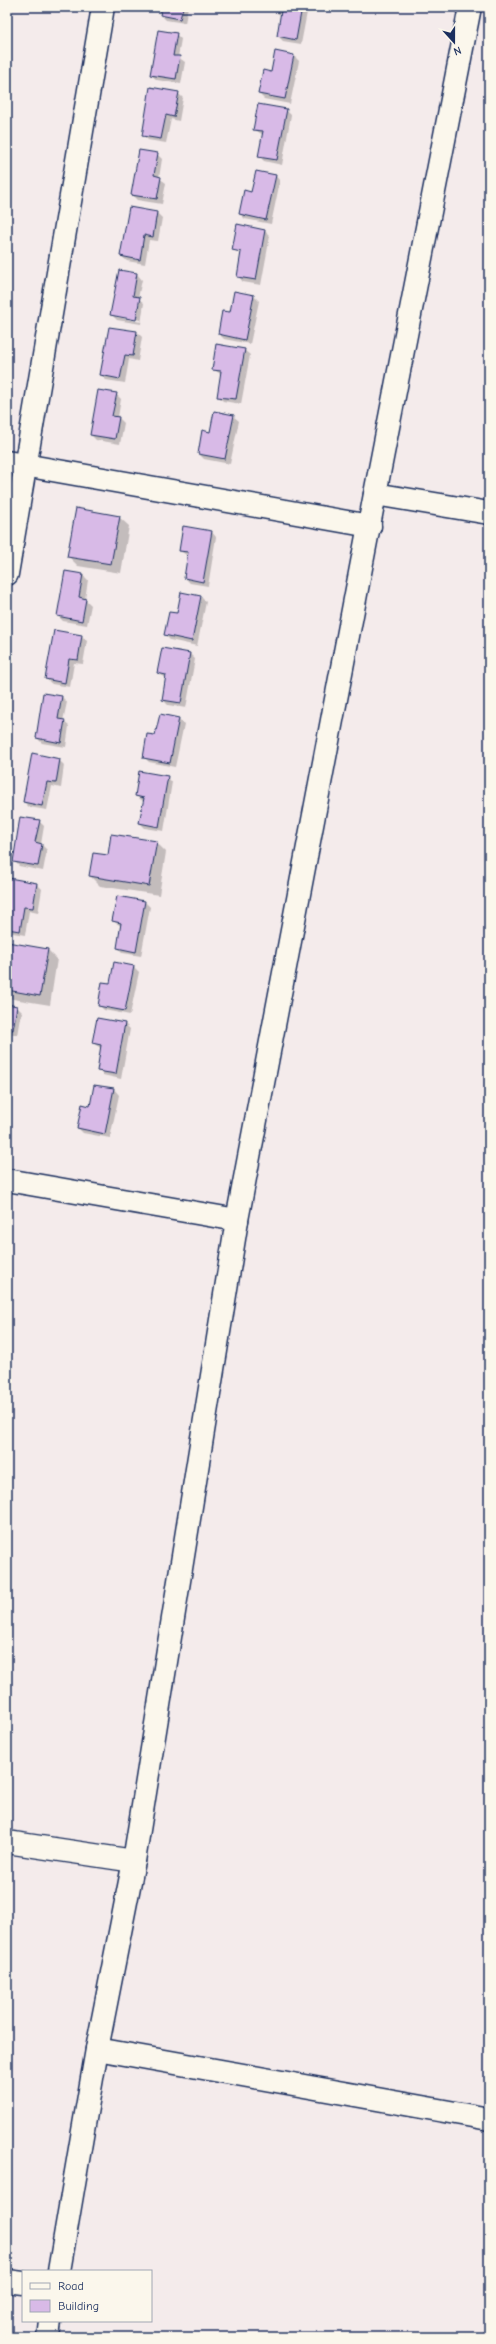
<svg xmlns="http://www.w3.org/2000/svg" width="496" height="2344" font-family="'Comic Neue',sans-serif">
	<rect width="100%" height="100%" fill="#f4ebeb"/>
	<filter id="ink" filterUnits="userSpaceOnUse"><feTurbulence type="fractalNoise" baseFrequency=".025" numOctaves="2"/><feDisplacementMap in="SourceGraphic" scale="8" xChannelSelector="R" yChannelSelector="G"/><feConvolveMatrix kernelMatrix="1 2 1 2 8 2 1 2 1" color-interpolation-filters="sRGB"/></filter>
	<g filter="url(#ink)">
		<g fill="#0003" fill-rule="evenodd">
			<path d="M163 7H188L185 23 166 20 161 15Z"/>
			<path d="M274 7H308L301 44 283 41 278 36 282 15 278 14Z"/>
			<path d="M176 34 181 39 178 57 185 62 181 84 157 80 151 75Z"/>
			<path d="M294 56 299 61 290 104 264 99 259 94 271 73Z"/>
			<path d="M178 93 183 98 179 121 171 119 166 143 148 140 143 135Z"/>
			<path d="M286 110 291 115 282 165 264 161 259 156 263 135 254 129Z"/>
			<path d="M157 154 162 159 159 178 166 183 162 204 137 200 132 195Z"/>
			<path d="M275 175 280 181 271 224 245 219 240 214 252 193Z"/>
			<path d="M130 208 157 213 162 218 158 241 149 240 145 264 127 261 121 256Z"/>
			<path d="M238 226 265 231 270 236 261 285 243 282 238 276 242 255 233 249Z"/>
			<path d="M137 274 142 280 138 298 144 303 141 324 117 320 112 315ZM116 315 141 320V322L116 317Z"/>
			<path d="M254 296 259 301 250 344 224 339 219 334Z"/>
			<path d="M110 328 137 332 142 337 138 361 129 359 125 383 106 380 101 375Z"/>
			<path d="M244 350 250 355 241 404 223 401 218 396 222 375 213 369Z"/>
			<path d="M116 394 121 399 118 417 124 423 120 444 96 440 91 435Z"/>
			<path d="M233 416 239 421 230 464 204 459 199 454 211 433Z"/>
			<path d="M119 517 129 526 121 573 78 566 68 556Z"/>
			<path d="M211 531 216 537 208 586 190 583 185 578 188 556 180 551Z"/>
			<path d="M66 572 83 575 88 580 85 599 91 605 87 625 63 621 58 616Z"/>
			<path d="M201 597 206 602 197 646 170 640 165 635 178 614Z"/>
			<path d="M82 636 87 641 83 664 74 663 70 687 52 684 46 679Z"/>
			<path d="M190 654 195 659 186 708 168 705 163 700 166 678 158 673Z"/>
			<path d="M44 695 62 697 67 702 63 721 69 726 66 747 42 743 37 738Z"/>
			<path d="M160 716 179 719 184 724 175 767 149 762 144 757 156 737Z"/>
			<path d="M59 760 64 765 61 788 52 786 47 810 29 807 24 802Z"/>
			<path d="M167 777 172 782 164 831 145 828 140 823 144 802 136 796Z"/>
			<path d="M39 821 44 826 41 844 47 850 43 871 19 866 14 861Z"/>
			<path d="M156 842 166 852 159 895 100 886 90 876 108 857Z"/>
			<path d="M37 884 42 889 38 913 29 911 25 935 7 932V896Z"/>
			<path d="M145 902 150 907 141 956 123 953 118 948 121 926 113 921Z"/>
			<path d="M7 943 48 950 57 959 50 1005 7 998Z"/>
			<path d="M134 967 139 972 130 1015 104 1010 99 1005 111 985Z"/>
			<path d="M7 1005 17 1007 22 1012 18 1035 9 1033 7 1046Z"/>
			<path d="M97 1019 125 1024 130 1029 121 1079 103 1075 98 1070 102 1049 93 1043Z"/>
			<path d="M114 1089 119 1095 110 1138 83 1133 78 1128 91 1107Z"/>
		</g>
		<g fill="#d8bae7" stroke="#1b2f5e">
			<path d="M162 7H183L180 19 160 15Z"/>
			<path d="M273 7H302L296 40 277 36 281 11 272 10Z"/>
			<path d="M158 30 177 33 173 56H180L176 79 150 75Z"/>
			<path d="M275 51 294 55 285 99 258 94 263 70 271 72Z"/>
			<path d="M150 87 179 92 174 117 166 115 161 139 142 136Z"/>
			<path d="M258 104 287 109 277 160 258 157 263 131 253 130Z"/>
			<path d="M139 150 158 153 154 175 161 177 157 199 131 195Z"/>
			<path d="M256 171 276 175 266 220 239 214 244 190 251 192Z"/>
			<path d="M129 207 157 212 153 237 144 235 140 260 120 256Z"/>
			<path d="M237 224 265 230 256 280 237 277 241 252 232 250Z"/>
			<path d="M119 270 137 273 133 296 140 297 136 320 110 315Z"/>
			<path d="M234 291 254 295 245 340 218 334 222 311 230 312Z"/>
			<path d="M109 327 137 331 133 356 125 355 120 379 100 375Z"/>
			<path d="M216 344 245 349 236 399 217 397 221 371 212 370Z"/>
			<path d="M98 390 117 393 112 416 119 417 115 439 90 435Z"/>
			<path d="M214 411 234 415 225 459 198 454 202 430 210 432Z"/>
			<path d="M76 508 120 516 111 564 67 557Z"/>
			<path d="M183 526 212 531 203 582 184 578 188 552 179 551Z"/>
			<path d="M65 571 83 574 79 597 86 599 82 621 57 616Z"/>
			<path d="M181 592 201 596 192 641 164 635 169 612 177 613Z"/>
			<path d="M54 630 82 635 78 660 69 659 65 683 45 679Z"/>
			<path d="M162 648 190 653 181 703 162 700 166 675 157 673Z"/>
			<path d="M43 693 62 696 58 719 65 720 61 743 36 738Z"/>
			<path d="M160 714 179 718 170 763 143 758 147 734 155 735Z"/>
			<path d="M32 753 60 759 56 783 47 782 42 806 23 802Z"/>
			<path d="M139 771 168 776 159 827 139 823 144 798 135 796Z"/>
			<path d="M20 817 40 820 35 842 42 844 38 866 13 862Z"/>
			<path d="M111 834 157 841 149 886 89 876 93 853 108 855Z"/>
			<path d="M9 878 37 883 33 908 24 907 20 931 7 929V890Z"/>
			<path d="M117 896 145 901 136 952 117 948 121 923 112 921Z"/>
			<path d="M7 942 48 949 40 996 7 990Z"/>
			<path d="M114 962 134 966 125 1011 98 1006 102 982 110 983Z"/>
			<path d="M7 1004 17 1006 13 1030 7 1029Z"/>
			<path d="M97 1018 125 1023 116 1074 97 1071 101 1045 92 1043Z"/>
			<path d="M94 1085 114 1088 105 1134 77 1128 82 1104 90 1106Z"/>
		</g>
		<g fill="none" stroke-linecap="round" stroke-linejoin="round">
			<defs>
				<g id="minor">
					<path d="M7 462 370 526"/>
					<path d="M375 494 489 513"/>
					<path d="M7 574 103 7"/>
					<path d="M7 1180 237 1220"/>
					<path d="M7 1842 134 1861"/>
					<path d="M97 2049 489 2119"/>
					<path d="M59 2271 97 2049 134 1861 237 1220 375 494 470 7"/>
					<path d="M7 2281 23 2283"/>
					<path d="M48 2337 50 2321"/>
				</g>
			</defs>
			<use href="#minor" stroke="#1b2f5e" stroke-width="25"/>
			<use href="#minor" stroke="#fbf7ec" stroke-width="22"/>
		</g>
	</g>
	<rect width="496" height="2344" fill="none" stroke="#fbf7ec" stroke-width="24"/>
	<rect x="12" y="12" width="472" height="2320" fill="none" stroke="#1b2f5e" stroke-width="1.5" filter="url(#ink)"/>
	<rect x="22" y="2270" width="130" height="52" fill="#fbf7ec" stroke="#a1a7b3"/>
	<rect x="30" y="2283" width="20" height="6" fill="#fbf7ec" stroke="#a1a7b3"/>
	<text x="58" y="2290" font-size="12" fill="#1b2f5e">Road</text>
	<rect x="30" y="2300" width="20" height="12" fill="#d8bae7" stroke="#a1a7b3"/>
	<text x="58" y="2310" font-size="12" fill="#1b2f5e">Building</text>
	<g transform="translate(454 42) rotate(159)" stroke="#fbf7ec" stroke-width="3" paint-order="stroke">
	<path d="M0-3L7 15L0 10L-7 15Z" fill="#1b2f5e"/>
	<text y="-6" font-size="11" font-weight="bold" text-anchor="middle" fill="#1b2f5e">N</text>
	</g>
</svg>
